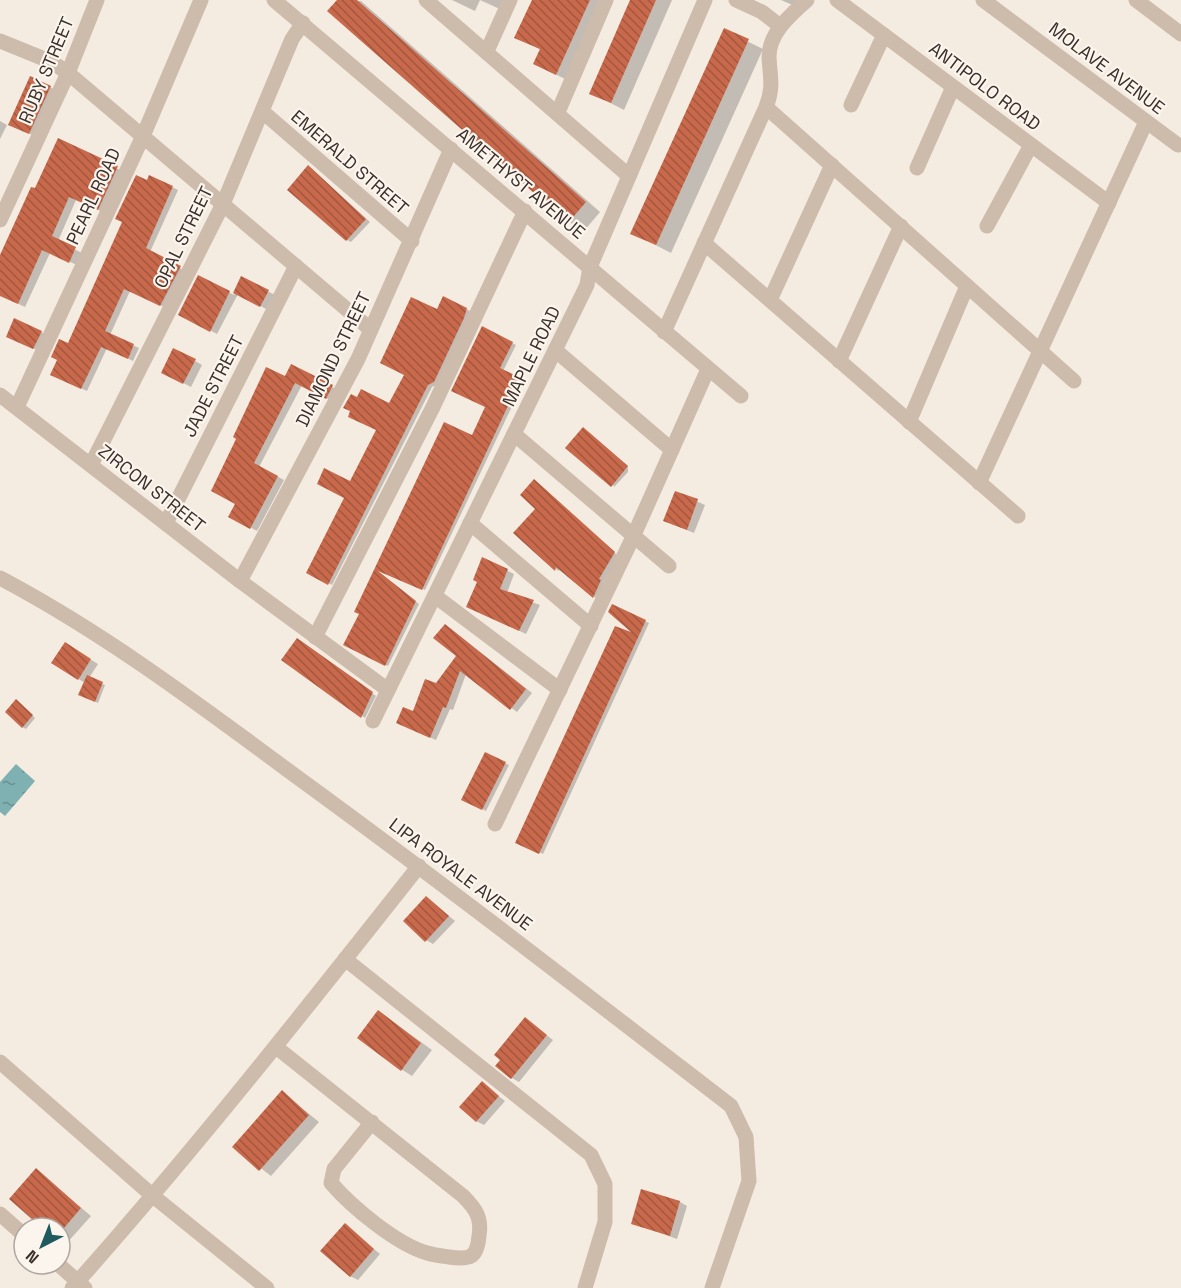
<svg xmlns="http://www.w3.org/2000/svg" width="1181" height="1288" font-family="'Space Grotesk',sans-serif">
	<defs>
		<pattern id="water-ripples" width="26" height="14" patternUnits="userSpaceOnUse" patternTransform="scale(1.5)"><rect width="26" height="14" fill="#7fb0b2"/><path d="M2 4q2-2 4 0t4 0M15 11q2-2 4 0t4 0" fill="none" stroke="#699091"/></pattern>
		<pattern id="building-back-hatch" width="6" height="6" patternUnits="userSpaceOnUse" patternTransform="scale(1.5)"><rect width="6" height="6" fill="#c8694b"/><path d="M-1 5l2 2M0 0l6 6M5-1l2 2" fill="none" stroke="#a4573f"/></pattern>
	</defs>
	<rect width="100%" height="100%" fill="#f4ebe1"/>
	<path fill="url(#water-ripples)" d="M16 764 35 781 5 816 0 812V782Z"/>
	<g fill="#0003">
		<path d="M339 0 361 1 600 212 584 231 569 222 329 11Z"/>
		<path d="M452 0H480L475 11Z"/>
		<path d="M480 0H506L502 10Z"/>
		<path d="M533 0H609L571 82 535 64 541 50 516 37Z"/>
		<path d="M632 0H672L624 110 591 93Z"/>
		<path d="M781 0H802L797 7Z"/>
		<path d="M724 30 763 49 671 253 632 233Z"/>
		<path d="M31 78 58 91 37 137 17 128Z"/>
		<path d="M0 121 7 125 0 139Z"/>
		<path d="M59 140 124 172 105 213 76 200 58 241 82 253 77 265 50 253 25 307 0 295V259Z"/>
		<path d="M313 170 370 222 351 242 347 240Z"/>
		<path d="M172 187 178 190 150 252 185 271 166 308 130 291 110 335 139 348 133 361 107 348 87 391 57 377 68 345Z"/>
		<path d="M199 277 234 295 242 278 275 295 268 310 238 294 217 334 180 314Z"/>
		<path d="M466 309 470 311 438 384 432 387 332 585 308 573 437 311Z"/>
		<path d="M482 328 516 345 503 371 524 381 425 590 376 569 473 437 487 407Z"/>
		<path d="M41 332 48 336 41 352 15 340Z"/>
		<path d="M195 361 202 365 191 387 170 376Z"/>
		<path d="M292 366 338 390 332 401 302 385 259 467 284 480 257 531 230 516Z"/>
		<path d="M586 431 628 467V472L614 487Z"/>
		<path d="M538 483 618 556 603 582 605 584 597 599 560 569 559 571 556 569 515 532 537 509Z"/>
		<path d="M676 492 705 505 694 533 672 524Z"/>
		<path d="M483 559 514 574 507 593 540 605 526 634 475 610Z"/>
		<path d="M376 570 419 604 388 666 345 644 360 614Z"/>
		<path d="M613 606 649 623 543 854 520 844 638 635Z"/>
		<path d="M451 629 532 693 517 712 466 674 453 710 450 709 436 740 407 727 414 713 458 656Z"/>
		<path d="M301 642 376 696 365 718 283 660Z"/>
		<path d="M65 644 98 664 89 678 105 685 98 703 83 696 85 683 53 663Z"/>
		<path d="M20 703 35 718 26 729 22 727Z"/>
		<path d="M486 754 509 765 486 811 463 799Z"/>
		<path d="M427 898 455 921 433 944 426 940Z"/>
		<path d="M389 1019 432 1050 412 1076 401 1069Z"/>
		<path d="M525 1019 553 1040 519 1082 512 1078 502 1060Z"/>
		<path d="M482 1083 505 1101 484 1125 476 1121Z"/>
		<path d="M282 1092 319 1122 271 1176 234 1147Z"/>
		<path d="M36 1170 91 1216 66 1244 60 1241V1228H44Z"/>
		<path d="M680 1202 687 1206 677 1239 633 1223Z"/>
		<path d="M345 1225 380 1254 358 1280 350 1276Z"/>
	</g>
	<g fill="url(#building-back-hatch)">
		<path d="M337 0H357L586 202 568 223 327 11Z"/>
		<path d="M532 0H590L556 75 533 64 540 49 514 38Z"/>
		<path d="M630 0H656L611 103 589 94Z"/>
		<path d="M724 28 749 39 656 245 630 234Z"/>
		<path d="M30 76 51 86 29 134 8 125Z"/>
		<path d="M58 138 118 166 98 210 69 197 52 236 76 247 69 263 42 250 18 304 0 296V255L31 187 35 188Z"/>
		<path d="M308 165 366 219 346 241 287 190Z"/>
		<path d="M136 175 147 180 149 175 173 186 146 248 181 266 160 306 124 289 105 331 134 344 128 359 101 347 81 389 50 375 57 360 51 357 59 339 68 343 122 222 115 219Z"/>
		<path d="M198 275 230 291 210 332 178 315Z"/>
		<path d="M241 276 269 290 260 307 233 293Z"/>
		<path d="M443 296 467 308 464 318 434 382 428 385 328 585 306 573 344 498 317 484 324 468 350 481 376 430 348 417 350 411 343 408 351 394 357 397 361 389 389 403 404 375 380 363 411 297 437 309Z"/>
		<path d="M14 318 42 331 33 349 6 337Z"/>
		<path d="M482 326 513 342 500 368 521 378 422 590 378 571 416 601 385 666 343 645 359 614 354 612 444 422 472 435 485 407 451 391Z"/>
		<path d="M173 348 196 359 183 384 161 373Z"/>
		<path d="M291 364 333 385 326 399 295 383 254 463 278 476 250 529 228 517 235 504 211 491 236 439 233 437 266 367 285 376Z"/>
		<path d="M583 427 628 466 611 487 565 448Z"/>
		<path d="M534 479 615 552 599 579 601 580 593 598 556 567 555 571 513 533 535 509 520 495Z"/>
		<path d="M675 491 698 499 687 530 663 521Z"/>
		<path d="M482 557 508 569 500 589 534 600 519 631 466 607 477 582 473 580Z"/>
		<path d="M612 604 646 620 539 854 515 843 615 626 631 632 608 612Z"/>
		<path d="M445 624 526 689 510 710 460 671 446 708 443 707 430 738 396 723 403 707 413 711 425 679 436 683 456 656 433 638Z"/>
		<path d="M297 638 373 692 361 718 281 660Z"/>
		<path d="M65 642 91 659 78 680 51 663Z"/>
		<path d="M87 675 103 682 95 702 78 695Z"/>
		<path d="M16 699 33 715 22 728 5 712Z"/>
		<path d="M485 752 506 762 482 810 461 800Z"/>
		<path d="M426 896 449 916 425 942 403 921Z"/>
		<path d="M378 1010 421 1043 401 1071 357 1038Z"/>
		<path d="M525 1017 547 1035 511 1079 495 1066 500 1060 494 1055Z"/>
		<path d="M482 1081 499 1096 476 1122 459 1107Z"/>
		<path d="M282 1090 309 1115 259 1171 232 1147Z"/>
		<path d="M36 1168 81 1208 64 1228H42L9 1199Z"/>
		<path d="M641 1189 680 1201 670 1236 631 1224Z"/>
		<path d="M345 1223 374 1249 350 1277 320 1251Z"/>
	</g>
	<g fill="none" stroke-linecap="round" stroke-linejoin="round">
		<g stroke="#cdbbac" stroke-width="15">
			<path d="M274 0 741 396"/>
			<path d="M426 0 629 176"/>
			<path d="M736 0 762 12 780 26"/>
			<path d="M837 0 1109 203"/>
			<path d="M983 0 1178 145"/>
			<path d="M1136 0 1181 34"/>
			<path d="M0 41 52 62 68 73 370 329"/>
			<path d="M487 51 510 0"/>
			<path d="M851 105 884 35"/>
			<path d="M766 107 1074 381"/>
			<path d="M263 112 412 241"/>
			<path d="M558 112 606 0"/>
			<path d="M917 168 953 87"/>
			<path d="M0 220 68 73 97 0"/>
			<path d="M987 226 1031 145"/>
			<path d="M704 243 1018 516"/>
			<path d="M770 300 832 165"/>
			<path d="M664 332 766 107C774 87 770 77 769 57 769 32 791 15 807 0"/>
			<path d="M555 350 672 450"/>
			<path d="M839 361 901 226"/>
			<path d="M0 395 240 581 388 690"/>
			<path d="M17 407 143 136 201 0"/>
			<path d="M909 422 967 286"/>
			<path d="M514 434 669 566"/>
			<path d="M91 465 223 204 292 39 303 23"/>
			<path d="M979 483 1146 122"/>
			<path d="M166 523 296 266"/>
			<path d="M470 523 591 626"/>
			<path d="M0 578C106 634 201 706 297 777 444 884 587 995 731 1106L746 1137 749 1181 712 1288"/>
			<path d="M240 581 358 359 451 149"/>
			<path d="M435 596 560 690"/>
			<path d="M315 637 433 407 525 211"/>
			<path d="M373 721 587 285 590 267 705 0"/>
			<path d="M495 824 633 537 708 369"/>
			<path d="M345 959 591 1155 605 1184V1222L585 1288"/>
			<path d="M276 1047 463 1196C476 1209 482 1218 479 1236 477 1258 470 1260 449 1257 442 1256 434 1255 427 1253 396 1244 352 1207 331 1183L334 1169 372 1122"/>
			<path d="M0 1062 153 1196 267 1288"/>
			<path d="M0 1214 24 1235"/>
			<path d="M58 1264 85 1288"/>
			<path d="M72 1288C193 1152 306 1009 419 866"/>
		</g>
	</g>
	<g text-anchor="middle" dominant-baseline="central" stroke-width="4.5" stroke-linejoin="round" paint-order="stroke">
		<g font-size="18" fill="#3b302b" stroke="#fbf5ee">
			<text transform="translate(1107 68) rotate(37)">MOLAVE AVENUE</text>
			<text transform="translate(46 70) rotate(-67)">RUBY STREET</text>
			<text transform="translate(985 86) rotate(37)">ANTIPOLO ROAD</text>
			<text transform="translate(350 162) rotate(41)">EMERALD STREET</text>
			<text transform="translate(521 183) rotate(40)">AMETHYST AVENUE</text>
			<text transform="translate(93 196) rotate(-65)">PEARL ROAD</text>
			<text transform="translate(183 237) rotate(-64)">OPAL STREET</text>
			<text transform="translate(531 356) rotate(-64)">MAPLE ROAD</text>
			<text transform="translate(333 359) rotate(-64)">DIAMOND STREET</text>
			<text transform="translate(213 386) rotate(-63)">JADE STREET</text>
			<text transform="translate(152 488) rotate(38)">ZIRCON STREET</text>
			<text transform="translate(461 874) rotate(37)">LIPA ROYALE AVENUE</text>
		</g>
	</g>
	<g transform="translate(42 1246) rotate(222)"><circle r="28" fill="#fbf5ee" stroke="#aea6a0" stroke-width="1.5"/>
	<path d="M0-4.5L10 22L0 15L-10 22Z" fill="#1f5a5e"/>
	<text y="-9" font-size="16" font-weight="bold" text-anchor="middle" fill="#3b302b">N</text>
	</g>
</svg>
